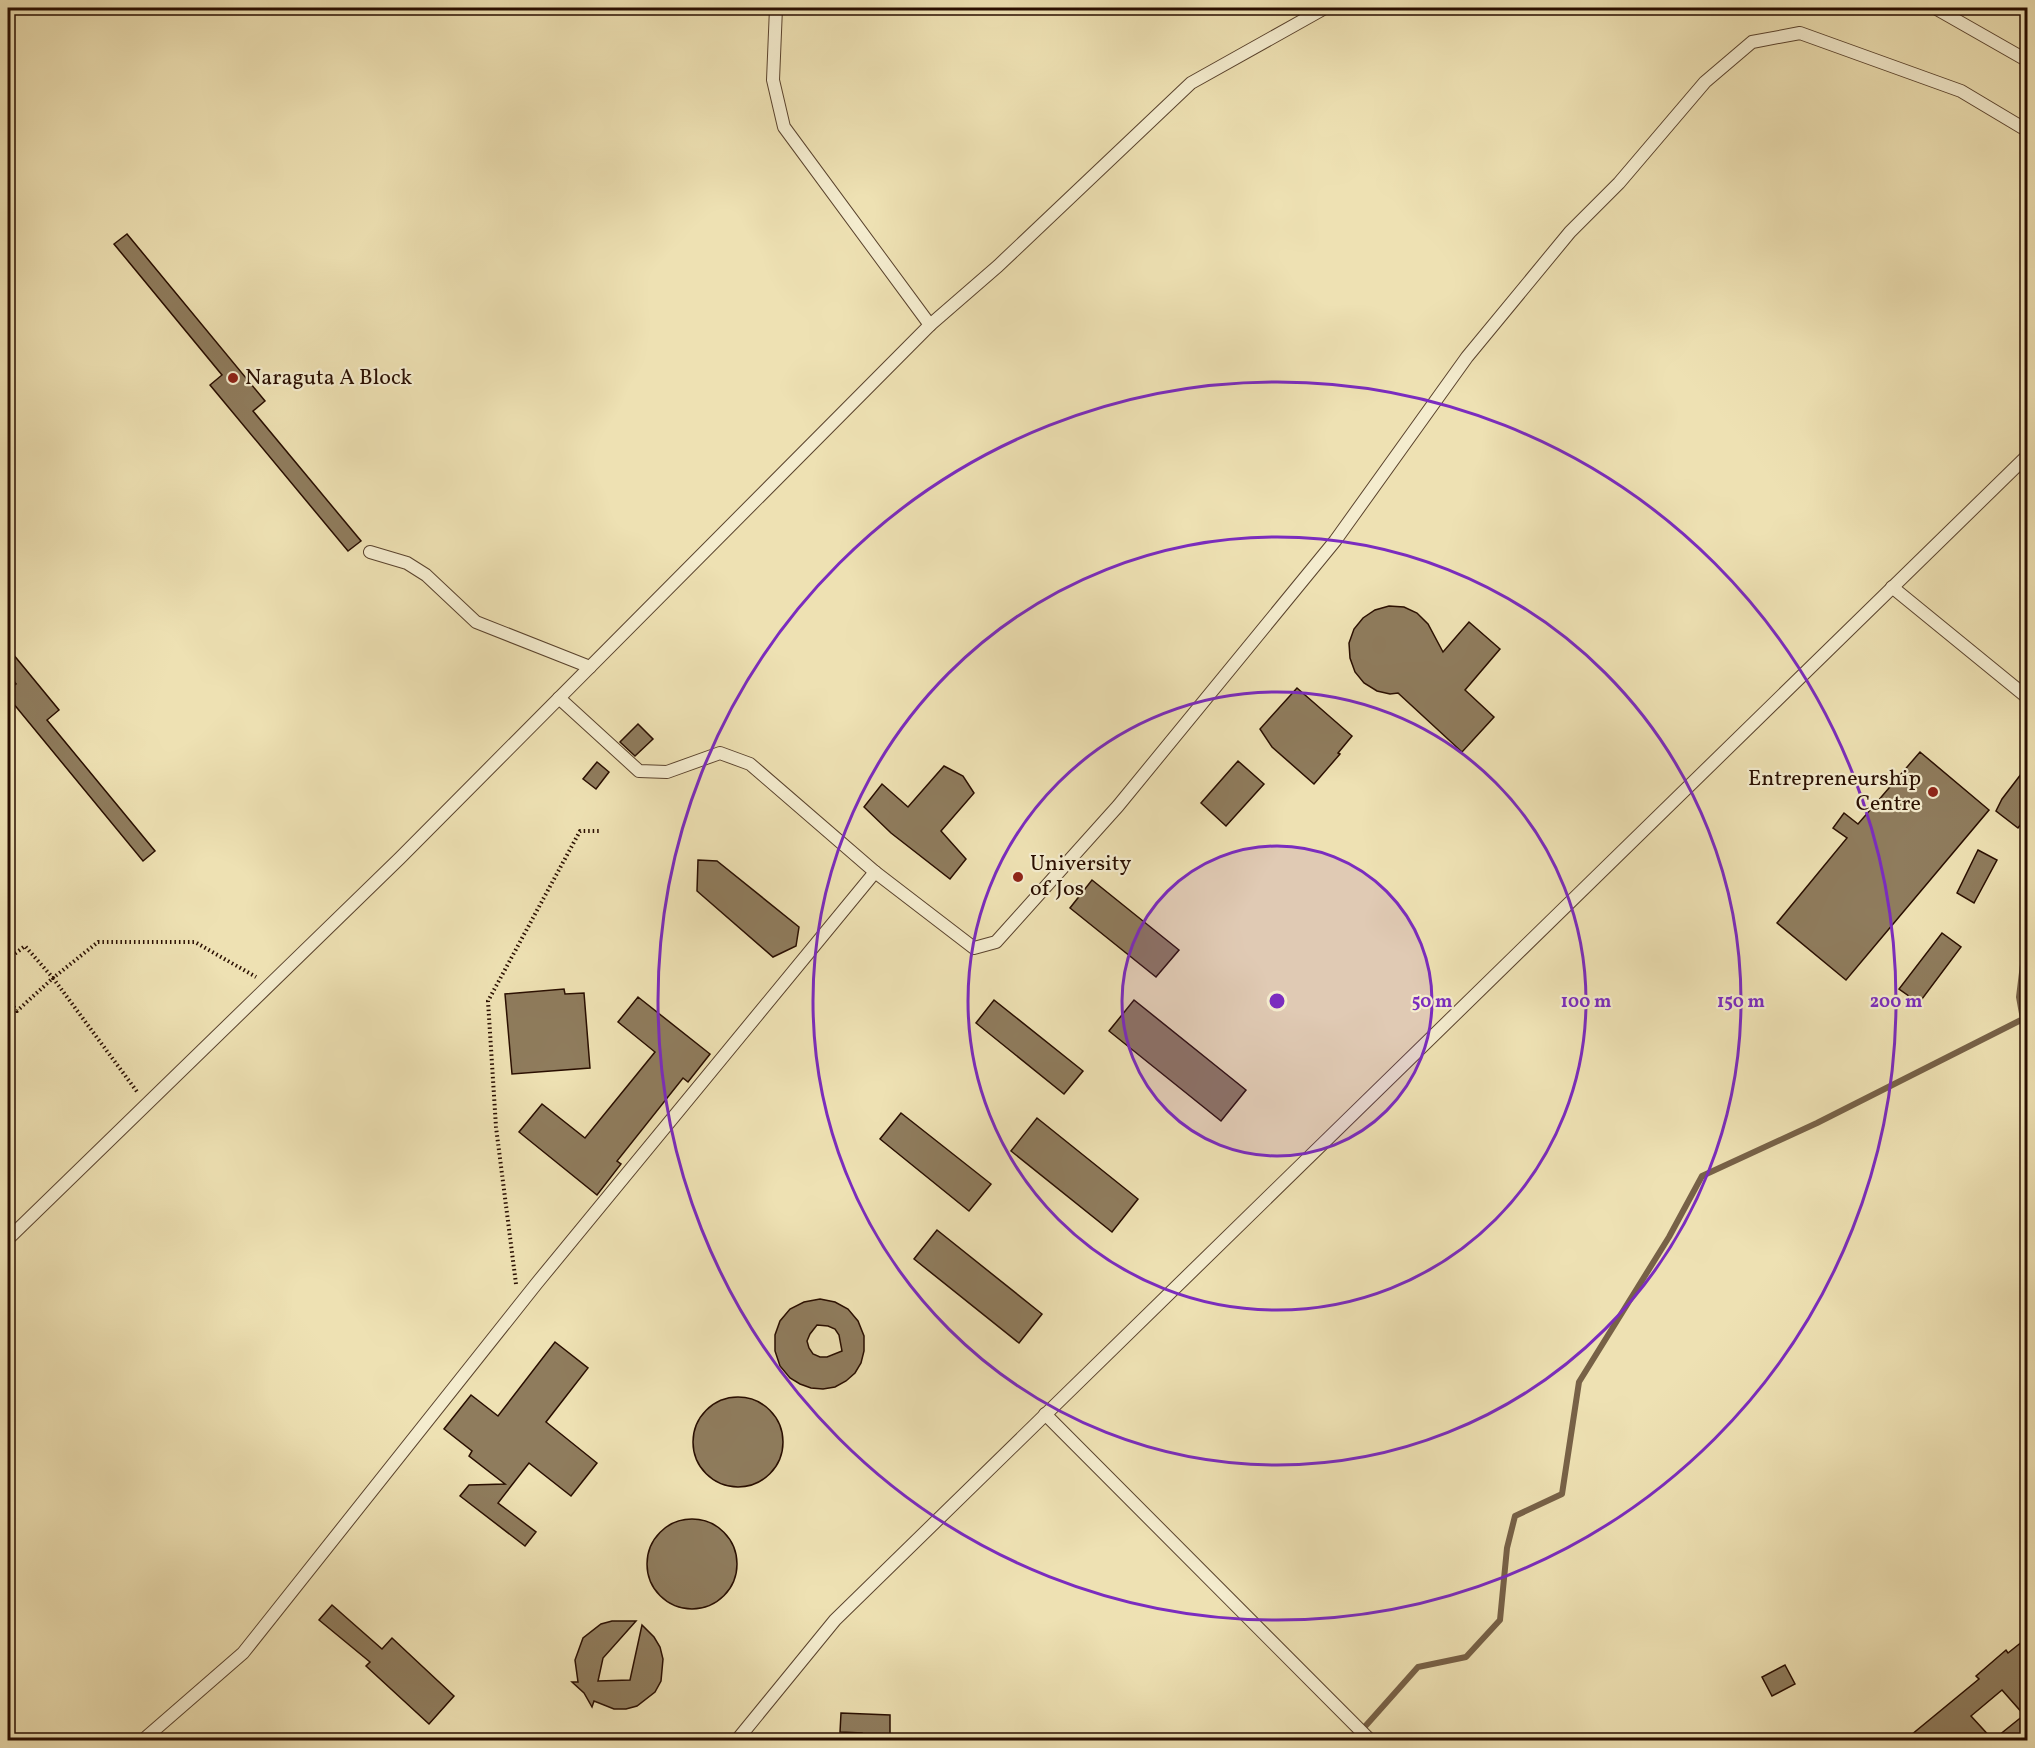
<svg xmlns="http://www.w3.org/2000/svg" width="2035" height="1748" font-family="Vollkorn,serif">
	<rect width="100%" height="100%" fill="#eee1b3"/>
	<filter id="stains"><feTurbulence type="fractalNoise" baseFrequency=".00333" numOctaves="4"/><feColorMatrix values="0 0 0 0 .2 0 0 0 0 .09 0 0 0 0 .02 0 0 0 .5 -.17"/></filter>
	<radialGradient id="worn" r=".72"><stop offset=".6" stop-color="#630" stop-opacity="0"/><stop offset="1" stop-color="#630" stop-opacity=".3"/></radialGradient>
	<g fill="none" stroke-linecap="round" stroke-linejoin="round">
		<path stroke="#776147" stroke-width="6" d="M1347 1740 1361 1731 1418 1667 1466 1657 1500 1620 1507 1548 1515 1516 1562 1494 1579 1382 1669 1237 1702 1176 1817 1123 2023 1019 2019 997 2025 948 2028 944"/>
	</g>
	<g fill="#8f7c5d" stroke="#290e00" stroke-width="1.5" fill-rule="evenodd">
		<path d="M127 234 265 401 253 411 361 541 348 551 210 385 222 375 114 244Z"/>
		<path d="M1389 606 1404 607 1417 613 1428 624 1443 652 1469 622 1500 649 1465 690 1494 717 1462 752 1398 693 1390 694 1377 691 1364 683 1355 672 1350 658 1349 643 1354 629 1363 618 1375 610Z"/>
		<path d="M8 648 59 710 47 720 155 851 143 861 8 697V691L16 684 8 673Z"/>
		<path d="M1297 688 1352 736 1338 753 1340 754 1314 784 1272 747 1260 729Z"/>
		<path d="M638 724 653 739 635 756 620 742Z"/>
		<path d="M1920 752 1989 810 1846 980 1777 923 1847 838 1833 828 1844 813 1858 824Z"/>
		<path d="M1238 761 1264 784 1226 826 1201 803Z"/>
		<path d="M597 762 609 772 596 789 583 779Z"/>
		<path d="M2028 765V815L2018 828 1996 811 2002 799Z"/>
		<path d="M944 766 963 776 974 793 941 831 966 859 950 879 891 833 864 807 882 784 908 807Z"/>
		<path d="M1978 850 1997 860 1974 903 1957 893Z"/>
		<path d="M698 860 717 861 799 927 796 946 773 957 697 891Z"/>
		<path d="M1092 880 1179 950 1156 977 1070 908Z"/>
		<path d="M1942 933 1961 947 1919 1003 1899 989Z"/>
		<path d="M564 989 565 994 584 993 590 1068 512 1074 505 994Z"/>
		<path d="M638 997 710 1054 688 1082 683 1078 617 1161 621 1164 597 1195 519 1132 542 1104 585 1138 655 1052 618 1022Z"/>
		<path d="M994 1000 1083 1071 1064 1094 976 1023Z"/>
		<path d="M1134 1000 1246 1090 1221 1121 1109 1031Z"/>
		<path d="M901 1113 991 1184 969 1211 880 1139Z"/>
		<path d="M1037 1118 1138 1199 1112 1232 1011 1151Z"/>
		<path d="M937 1230 1042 1314 1019 1343 914 1259Z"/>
		<path d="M820 1299 835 1302 848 1309 858 1321 864 1336V1351L861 1363 855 1373 846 1381 835 1387 823 1389 811 1388 800 1384 790 1378 780 1366 775 1351V1335L780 1321 790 1309 804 1302ZM817 1325 828 1326 835 1329 839 1335 842 1351 827 1357H820L813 1354 809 1348 807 1341 810 1334Z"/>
		<path d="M555 1342 588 1368 546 1422 597 1463 571 1496 529 1463 498 1503 536 1532 525 1546 460 1496 469 1485 505 1484 469 1456 472 1451 444 1429 471 1395 498 1416Z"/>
		<circle cx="738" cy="1442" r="45"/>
		<circle cx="692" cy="1564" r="45"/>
		<path d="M332 1605 382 1649 392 1638 454 1696 429 1724 366 1666 370 1662 319 1620Z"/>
		<path d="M612 1621H636L603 1658 598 1681 630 1680 642 1625 654 1637 660 1647 663 1659 661 1681 655 1692 637 1706 626 1709H614L594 1701 592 1707 584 1693 572 1682H578L575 1660 583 1638 601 1624Z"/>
		<path d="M2028 1637V1740H1993L2024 1715 2002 1690 1971 1716 1993 1740H1905L1979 1679 1976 1676 2006 1650 2008 1653Z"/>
		<path d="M1785 1665 1795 1684 1772 1696 1762 1677Z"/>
		<path d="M841 1713 890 1715V1740H861L862 1733 840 1732Z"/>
	</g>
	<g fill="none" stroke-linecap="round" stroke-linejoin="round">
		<defs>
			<g id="lane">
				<path d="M776 8 773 80 784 127 930 325"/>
				<path d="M1935 8 2028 61"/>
				<path d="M370 552 407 563 426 575 476 622 590 667"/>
				<path d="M1892 587 2028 698"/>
				<path d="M559 698 639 771 667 772 720 753 750 764 875 872 974 948 996 942 1118 806 1335 541 1467 357 1570 232 1619 183 1705 82 1752 42 1800 33 1961 91 2028 131"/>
				<path d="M8 1239 400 858 930 325 998 266 1191 83 1325 8"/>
				<path d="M1045 1414 1370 1740"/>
				<path d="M143 1740 243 1653 537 1283 875 872"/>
				<path d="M737 1740 835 1620 2028 455"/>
			</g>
		</defs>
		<use href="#lane" stroke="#5a432d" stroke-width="14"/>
		<g stroke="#290e00" stroke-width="4" stroke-dasharray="1.5 3" stroke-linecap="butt">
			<path d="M8 959 25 946 53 978 98 942H195L256 977"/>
			<path d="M8 1000 17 1011 53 978 138 1093"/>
			<path d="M516 1284 496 1127 488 1001 580 831H601"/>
			<path d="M1226 1740H1246"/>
		</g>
		<use href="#lane" stroke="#f4ecce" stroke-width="12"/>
	</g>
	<circle cx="1277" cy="1001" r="155" fill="#7b2cbf" fill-opacity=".12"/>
	<g fill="none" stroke="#7b2cbf" stroke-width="3">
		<circle cx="1277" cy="1001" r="155"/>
		<circle cx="1277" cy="1001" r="309"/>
		<circle cx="1277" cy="1001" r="464"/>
		<circle cx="1277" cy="1001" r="619"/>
	</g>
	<g fill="#8f2418" stroke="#f4ecce" stroke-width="2">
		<circle cx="233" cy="378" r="6"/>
		<circle cx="1933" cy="792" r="6"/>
		<circle cx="1018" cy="877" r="6"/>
	</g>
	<g text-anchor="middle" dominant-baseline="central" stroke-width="4.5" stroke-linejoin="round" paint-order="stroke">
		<g font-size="22" fill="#290e00" stroke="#f4ecce" text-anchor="start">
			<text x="245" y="378">Naraguta A Block</text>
			<text x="1921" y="779" text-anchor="end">Entrepreneurship<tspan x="1921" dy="25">Centre</tspan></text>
			<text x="1030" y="864">University<tspan x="1030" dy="25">of Jos</tspan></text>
		</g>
	</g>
	<circle cx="1277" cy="1001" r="9" fill="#7b2cbf" stroke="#f4ecce" stroke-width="3"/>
	<g font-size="18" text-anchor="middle" font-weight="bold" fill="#7b2cbf" stroke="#f4ecce" stroke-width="4.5" stroke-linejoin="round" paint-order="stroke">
		<text x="1432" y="1007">50 m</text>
		<text x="1586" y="1007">100 m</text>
		<text x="1741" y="1007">150 m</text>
		<text x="1896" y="1007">200 m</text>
	</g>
	<rect width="2035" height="1748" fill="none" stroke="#eee1b3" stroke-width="30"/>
	<rect x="9" y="9" width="2017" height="1730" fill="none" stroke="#290e00" stroke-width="3"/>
	<rect x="15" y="15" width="2005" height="1718" fill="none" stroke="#290e00" stroke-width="1.5"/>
	<rect width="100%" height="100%" filter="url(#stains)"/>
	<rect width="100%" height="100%" fill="url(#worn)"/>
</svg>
